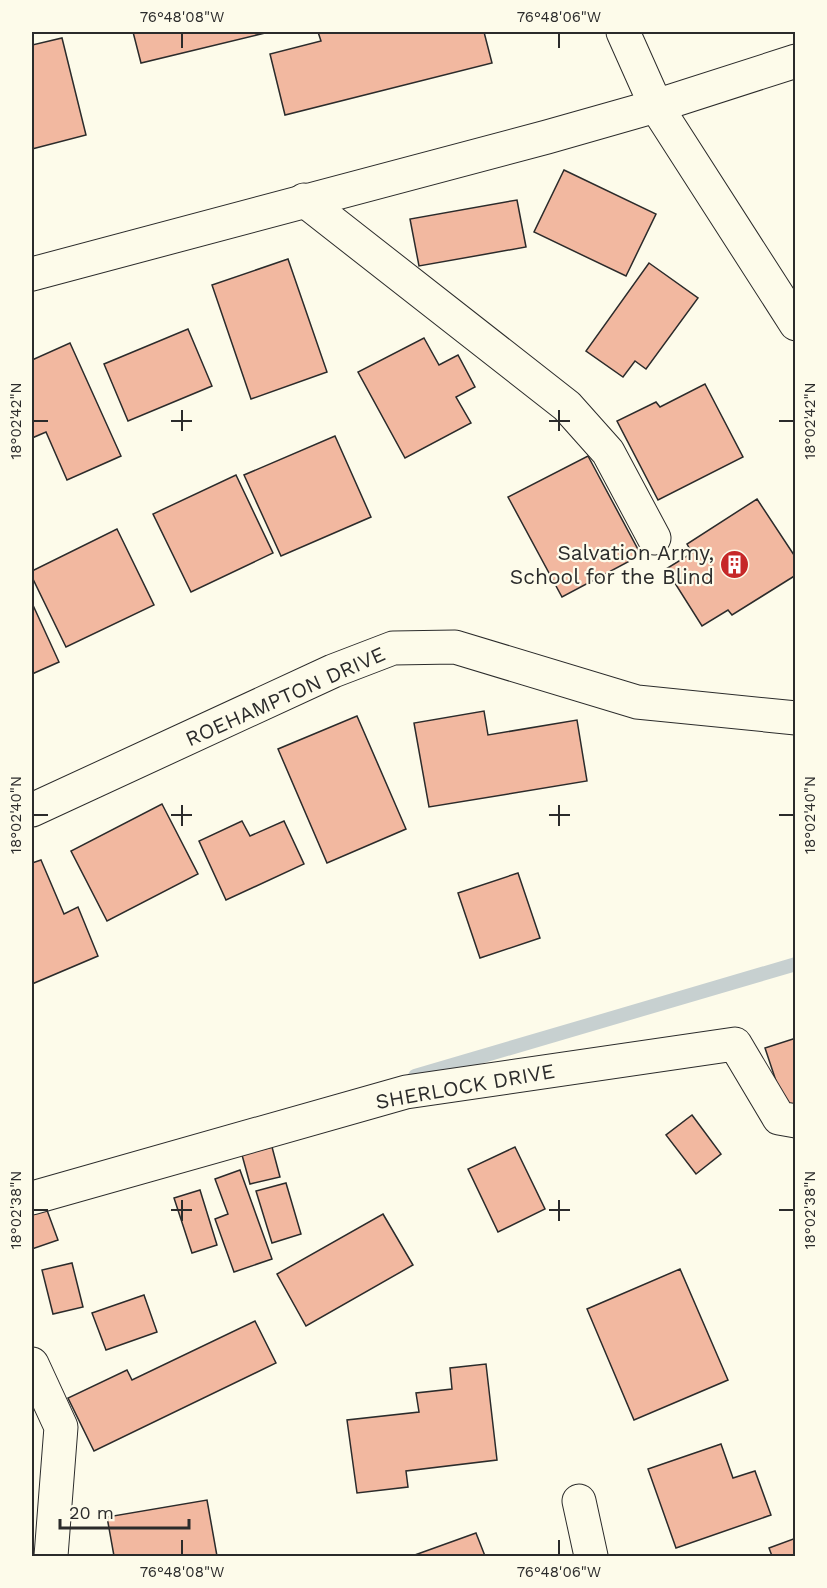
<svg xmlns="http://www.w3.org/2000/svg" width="827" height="1588" font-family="'Work Sans',sans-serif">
	<rect width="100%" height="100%" fill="#fdfbea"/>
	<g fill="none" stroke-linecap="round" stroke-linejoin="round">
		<path stroke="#c7d0d0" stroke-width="14" d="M415 1076 796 964"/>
	</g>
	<g fill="#f2b8a0" stroke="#2b2b2b" stroke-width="1.5">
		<path d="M133 32H269L141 63Z"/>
		<path d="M318 32H484L492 63 285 115 270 54 321 41Z"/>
		<path d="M62 38 86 135 32 149V45Z"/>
		<path d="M564 170 656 214 626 276 534 232Z"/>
		<path d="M517 200 526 247 419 266 410 219Z"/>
		<path d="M288 259 327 372 251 399 212 285Z"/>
		<path d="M649 263 698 298 646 369 635 361 623 377 586 351Z"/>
		<path d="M188 329 212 386 128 421 104 364Z"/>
		<path d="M424 338 439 365 458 355 475 387 456 397 471 423 405 458 358 372Z"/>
		<path d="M70 343 121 456 67 480 46 432 32 438V360Z"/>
		<path d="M705 384 743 457 658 500 617 421 656 402 660 407Z"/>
		<path d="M335 436 371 517 281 556 244 475Z"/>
		<path d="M588 456 641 555 562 597 508 497Z"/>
		<path d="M236 475 273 553 191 592 153 514Z"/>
		<path d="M757 499 796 558V575L732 615 728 610 702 626 666 569 692 553 687 544Z"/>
		<path d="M117 529 154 605 66 647 32 577V571Z"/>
		<path d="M32 603 59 662 32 674Z"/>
		<path d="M484 711 488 735 577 720 587 781 429 807 414 723Z"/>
		<path d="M357 716 406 829 327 863 278 749Z"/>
		<path d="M162 804 198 874 107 921 71 851Z"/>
		<path d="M242 821 250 836 284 821 304 864 226 900 199 841Z"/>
		<path d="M41 860 64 914 78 907 98 956 32 984V863Z"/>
		<path d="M518 873 540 938 480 958 458 893Z"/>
		<path d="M796 1038V1108L786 1111 765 1048Z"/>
		<path d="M692 1115 721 1154 696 1174 666 1135Z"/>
		<path d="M272 1147 280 1177 250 1184 242 1155Z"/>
		<path d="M515 1147 545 1209 498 1232 468 1169Z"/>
		<path d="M240 1170 272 1259 234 1272 215 1219 228 1214 215 1179Z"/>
		<path d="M286 1183 301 1234 272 1243 256 1191Z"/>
		<path d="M200 1190 217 1245 192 1253 174 1198Z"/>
		<path d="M44 1202 58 1240 32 1249V1207Z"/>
		<path d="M383 1214 413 1265 306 1326 277 1274Z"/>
		<path d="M72 1263 83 1307 53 1314 42 1270Z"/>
		<path d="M680 1269 728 1380 634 1420 587 1309Z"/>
		<path d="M144 1295 157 1332 106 1350 92 1313Z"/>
		<path d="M255 1321 276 1363 94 1451 68 1398 127 1370 132 1380Z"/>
		<path d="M486 1364 497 1460 406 1471 408 1487 357 1493 347 1420 419 1412 416 1393 452 1389 450 1368Z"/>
		<path d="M721 1444 733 1478 755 1471 771 1515 676 1548 648 1469Z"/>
		<path d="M207 1500 217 1556H114L107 1517Z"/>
		<path d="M476 1533 485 1556H412Z"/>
		<path d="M796 1538V1556H772L769 1548Z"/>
	</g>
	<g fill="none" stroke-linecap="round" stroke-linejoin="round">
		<defs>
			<g id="minor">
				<path d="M304 200 567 406 608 452 654 538"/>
				<path d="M32 274 547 137 656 106 796 61"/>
				<path d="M32 1198 406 1092 735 1044 779 1118 796 1121"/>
				<path d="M32 1364 61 1427 51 1556"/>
				<path d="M579 1501 591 1556"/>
			</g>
			<path id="tertiary" d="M32 810 333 671 393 648 455 647 637 702 796 718"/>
			<path id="secondary" d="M623 32 656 106 796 324"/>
		</defs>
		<use href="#minor" stroke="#2b2b2b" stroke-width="35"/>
		<use href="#tertiary" stroke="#2b2b2b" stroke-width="35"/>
		<use href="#secondary" stroke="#2b2b2b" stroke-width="35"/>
		<use href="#minor" stroke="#fdfbea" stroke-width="33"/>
		<use href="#tertiary" stroke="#fdfbea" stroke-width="33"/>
		<use href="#secondary" stroke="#fdfbea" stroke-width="33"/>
	</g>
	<path fill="none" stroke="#2b2b2b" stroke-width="2" d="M182 33V48M559 33V48M182 410V431M559 410V431M33 421H48M171 421H192M549 421H570M779 421H794M182 805V826M559 805V826M33 815H48M171 815H192M549 815H570M779 815H794M182 1200V1221M559 1200V1221M33 1210H48M171 1210H192M549 1210H570M779 1210H794M182 1540V1555M559 1540V1555"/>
	<defs>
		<symbol id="building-disc" viewBox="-11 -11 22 22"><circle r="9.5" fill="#c62828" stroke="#fdfbea"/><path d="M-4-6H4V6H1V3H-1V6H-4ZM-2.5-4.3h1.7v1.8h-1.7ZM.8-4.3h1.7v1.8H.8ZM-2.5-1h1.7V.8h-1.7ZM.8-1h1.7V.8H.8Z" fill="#fff"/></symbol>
	</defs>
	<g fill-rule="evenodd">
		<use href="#building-disc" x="718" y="548" width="33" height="33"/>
	</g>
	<g text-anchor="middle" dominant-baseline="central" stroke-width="4.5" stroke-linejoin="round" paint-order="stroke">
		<g font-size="21" fill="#2b2b2b" stroke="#fdfbea" text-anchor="end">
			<text x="714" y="552">Salvation Army,<tspan x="714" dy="24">School for the Blind</tspan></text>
		</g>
		<g font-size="21" fill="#2b2b2b" stroke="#fdfbea">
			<text transform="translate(285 696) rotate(-24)">ROEHAMPTON DRIVE</text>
			<text transform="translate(465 1086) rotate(-10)">SHERLOCK DRIVE</text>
		</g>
	</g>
	<rect width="827" height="1588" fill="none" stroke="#fdfbea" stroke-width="66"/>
	<path d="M60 1519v9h129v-9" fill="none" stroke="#2b2b2b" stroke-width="3"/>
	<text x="69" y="1519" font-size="18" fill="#2b2b2b" stroke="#fdfbea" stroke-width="4.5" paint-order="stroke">20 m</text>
	<rect x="33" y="33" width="761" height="1522" fill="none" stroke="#2b2b2b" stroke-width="2"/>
	<g font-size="15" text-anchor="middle" fill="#2b2b2b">
		<text x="182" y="22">76°48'08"W</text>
		<text x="559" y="22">76°48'06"W</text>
		<text transform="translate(16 421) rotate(-90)" y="5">18°02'42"N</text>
		<text transform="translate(810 421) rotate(-90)" y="5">18°02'42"N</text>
		<text transform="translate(16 815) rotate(-90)" y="5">18°02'40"N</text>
		<text transform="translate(810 815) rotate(-90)" y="5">18°02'40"N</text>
		<text transform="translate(16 1210) rotate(-90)" y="5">18°02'38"N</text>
		<text transform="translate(810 1210) rotate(-90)" y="5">18°02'38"N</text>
		<text x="182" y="1577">76°48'08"W</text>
		<text x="559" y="1577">76°48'06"W</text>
	</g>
</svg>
